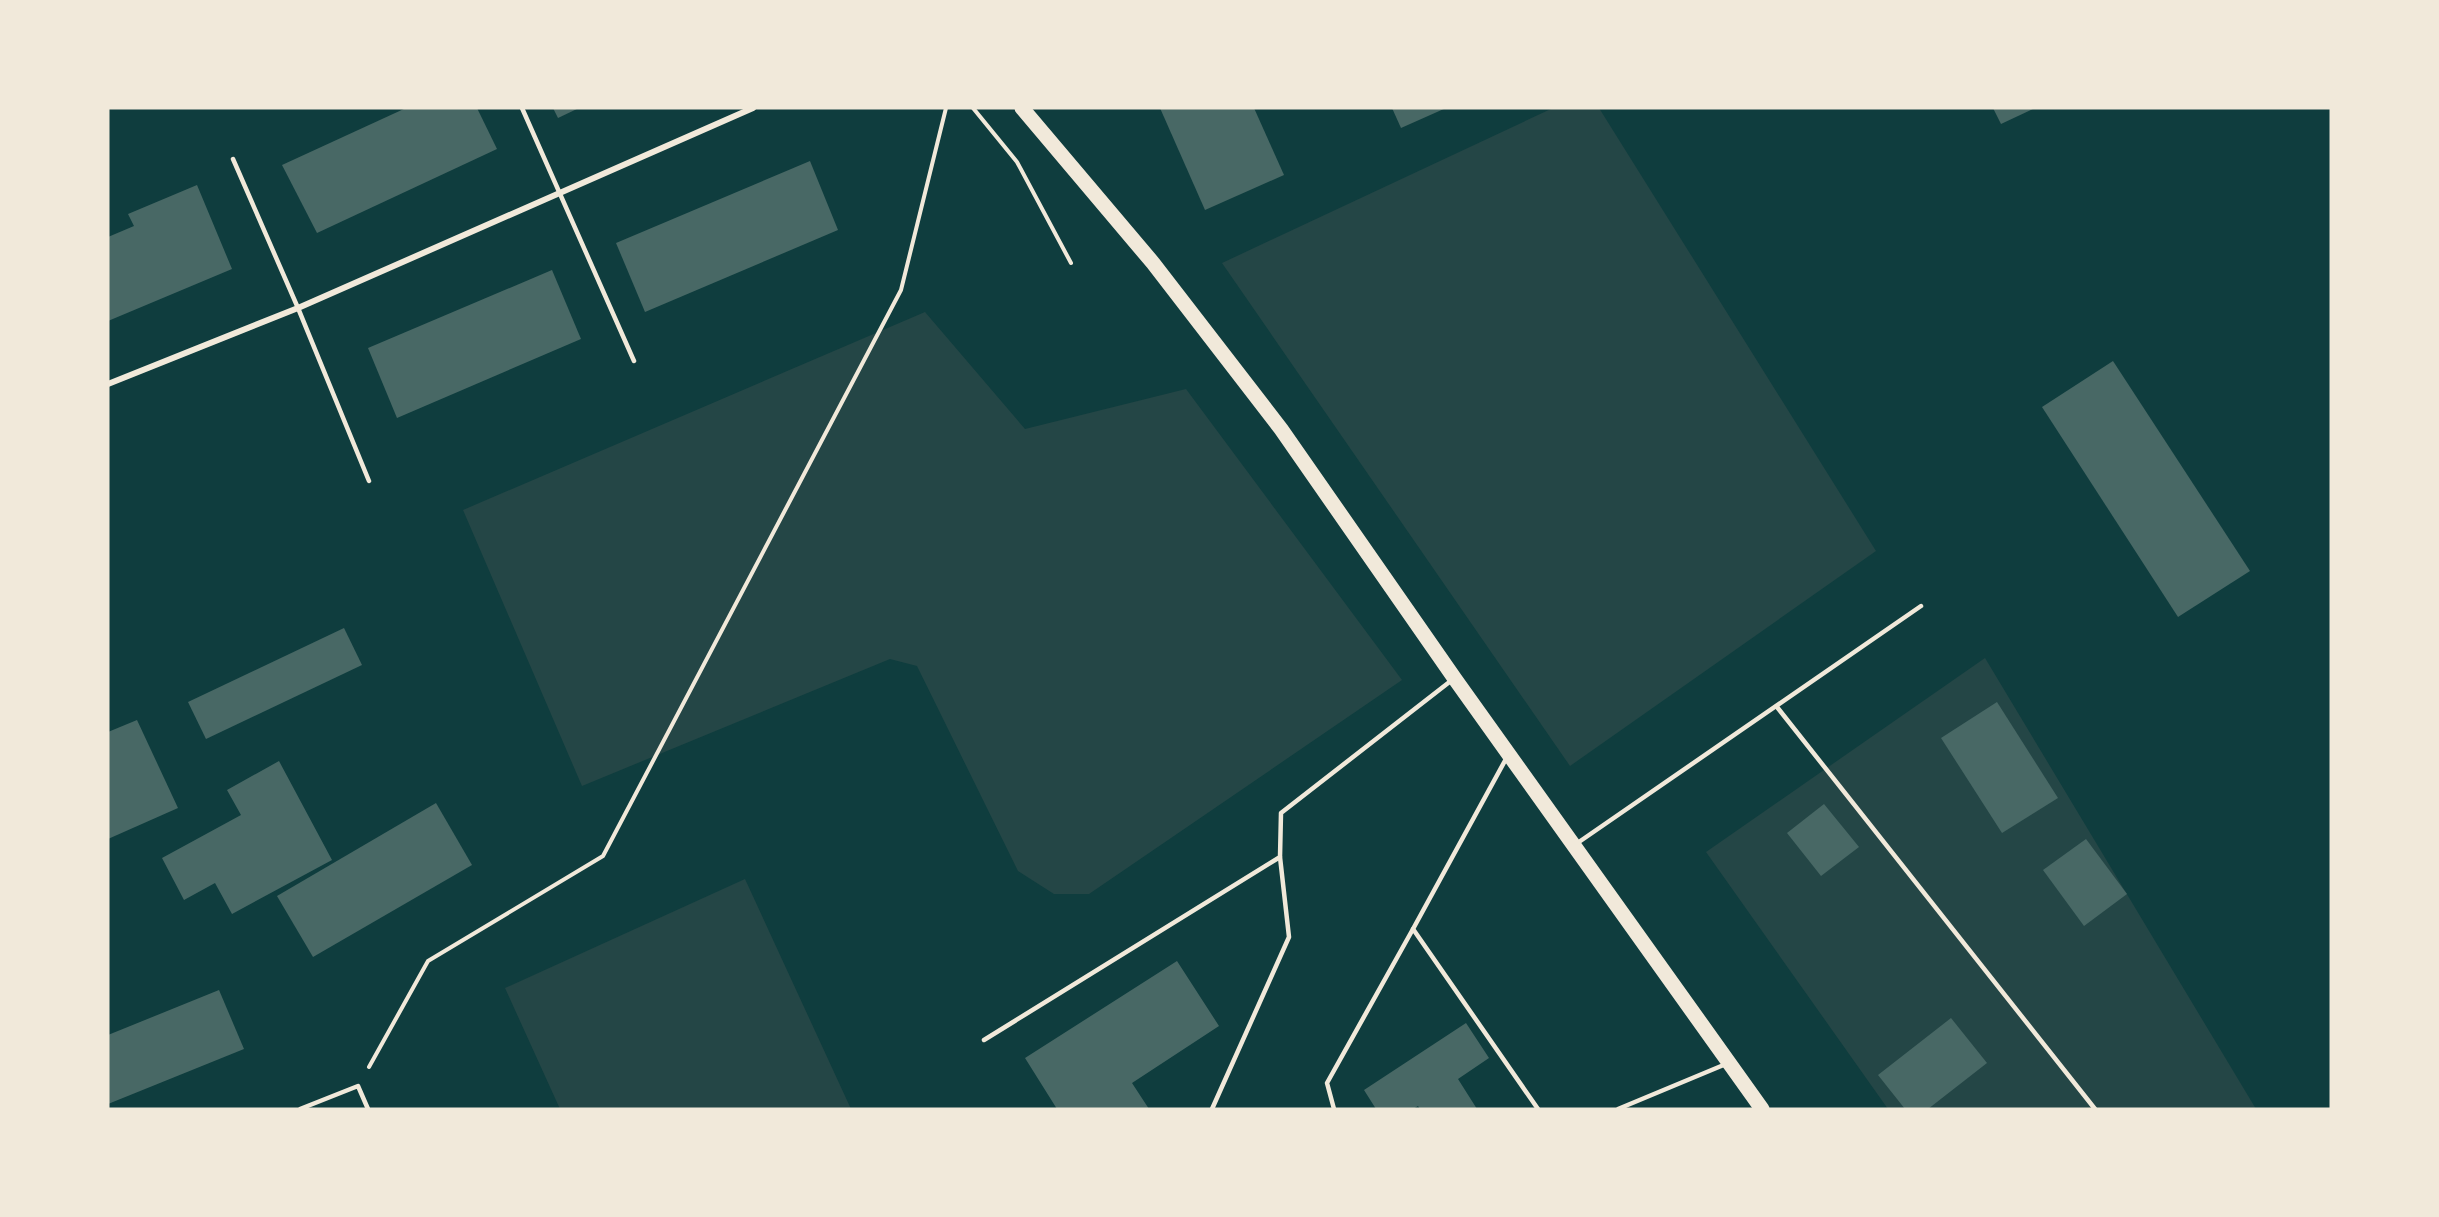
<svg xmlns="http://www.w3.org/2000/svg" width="2439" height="1217" font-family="'Golos Text',sans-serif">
	<rect width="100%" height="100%" fill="#0f3d3e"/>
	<g fill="#244646">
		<path d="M1553 108H1599L1876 551 1570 766 1222 263Z"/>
		<path d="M925 312 1025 429 1186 389 1402 680 1089 894H1054L1018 871 917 666 890 659 582 786 463 510Z"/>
		<path d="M1985 658 2256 1109H1888L1706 852Z"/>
		<path d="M745 879 851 1109H560L505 988Z"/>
	</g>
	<g fill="#486865">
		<path d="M406 108H477L497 149 317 233 282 165Z"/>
		<path d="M553 108H579L558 118Z"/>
		<path d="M1160 108H1254L1284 175 1205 210Z"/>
		<path d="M1392 108H1446L1401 128Z"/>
		<path d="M1993 108H2035L2001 124Z"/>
		<path d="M810 161 838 230 645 312 616 243Z"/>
		<path d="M197 185 232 269 108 321V237L134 226 128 214Z"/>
		<path d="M552 270 581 339 397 418 368 348Z"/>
		<path d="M2113 361 2250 571 2178 617 2042 407Z"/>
		<path d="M344 628 362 665 206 739 188 702Z"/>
		<path d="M1997 702 2058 798 2002 833 1941 738Z"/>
		<path d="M137 720 178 808 108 839V732Z"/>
		<path d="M279 761 332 860 232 914 215 883 184 900 162 858 241 815 227 790Z"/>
		<path d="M436 803 472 865 313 957 277 896Z"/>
		<path d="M1824 804 1859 847 1821 876 1787 833Z"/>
		<path d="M2086 839 2127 894 2084 926 2043 870Z"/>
		<path d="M1177 961 1219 1026 1132 1083 1149 1109H1057L1025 1058Z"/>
		<path d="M219 990 244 1049 108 1104V1035Z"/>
		<path d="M1951 1018 1987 1063 1928 1109H1905L1878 1075Z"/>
		<path d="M1466 1023 1489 1058 1458 1079 1477 1109H1420L1418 1106 1413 1109H1376L1364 1090Z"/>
	</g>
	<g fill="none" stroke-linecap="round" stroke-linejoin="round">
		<g stroke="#f1e9da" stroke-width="4">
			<path d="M973 108 1017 162 1071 263"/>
			<path d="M369 1067 428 961 603 856 901 290 946 108"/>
		</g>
		<g stroke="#f1e9da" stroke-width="4.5">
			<path d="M522 108 634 361"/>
			<path d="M233 159 298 308 369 481"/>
			<path d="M1777 707 2095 1109"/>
			<path d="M1507 757 1413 929 1538 1109"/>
			<path d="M1576 844 1921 606"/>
			<path d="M984 1040 1280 857 1281 813 1452 680"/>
			<path d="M300 1109 358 1086 368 1109"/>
			<path d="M1212 1109 1289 937 1280 857"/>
			<path d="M1334 1109 1327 1083 1413 929"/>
			<path d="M1618 1109 1726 1064"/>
		</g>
		<path stroke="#f1e9da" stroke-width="6" d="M108 384 298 308 753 108"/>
		<path stroke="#f1e9da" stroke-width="15" d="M1022 108 1153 263 1281 429 1455 679 1762 1109"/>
	</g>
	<rect width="2439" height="1217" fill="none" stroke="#f1e9da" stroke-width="219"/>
</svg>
